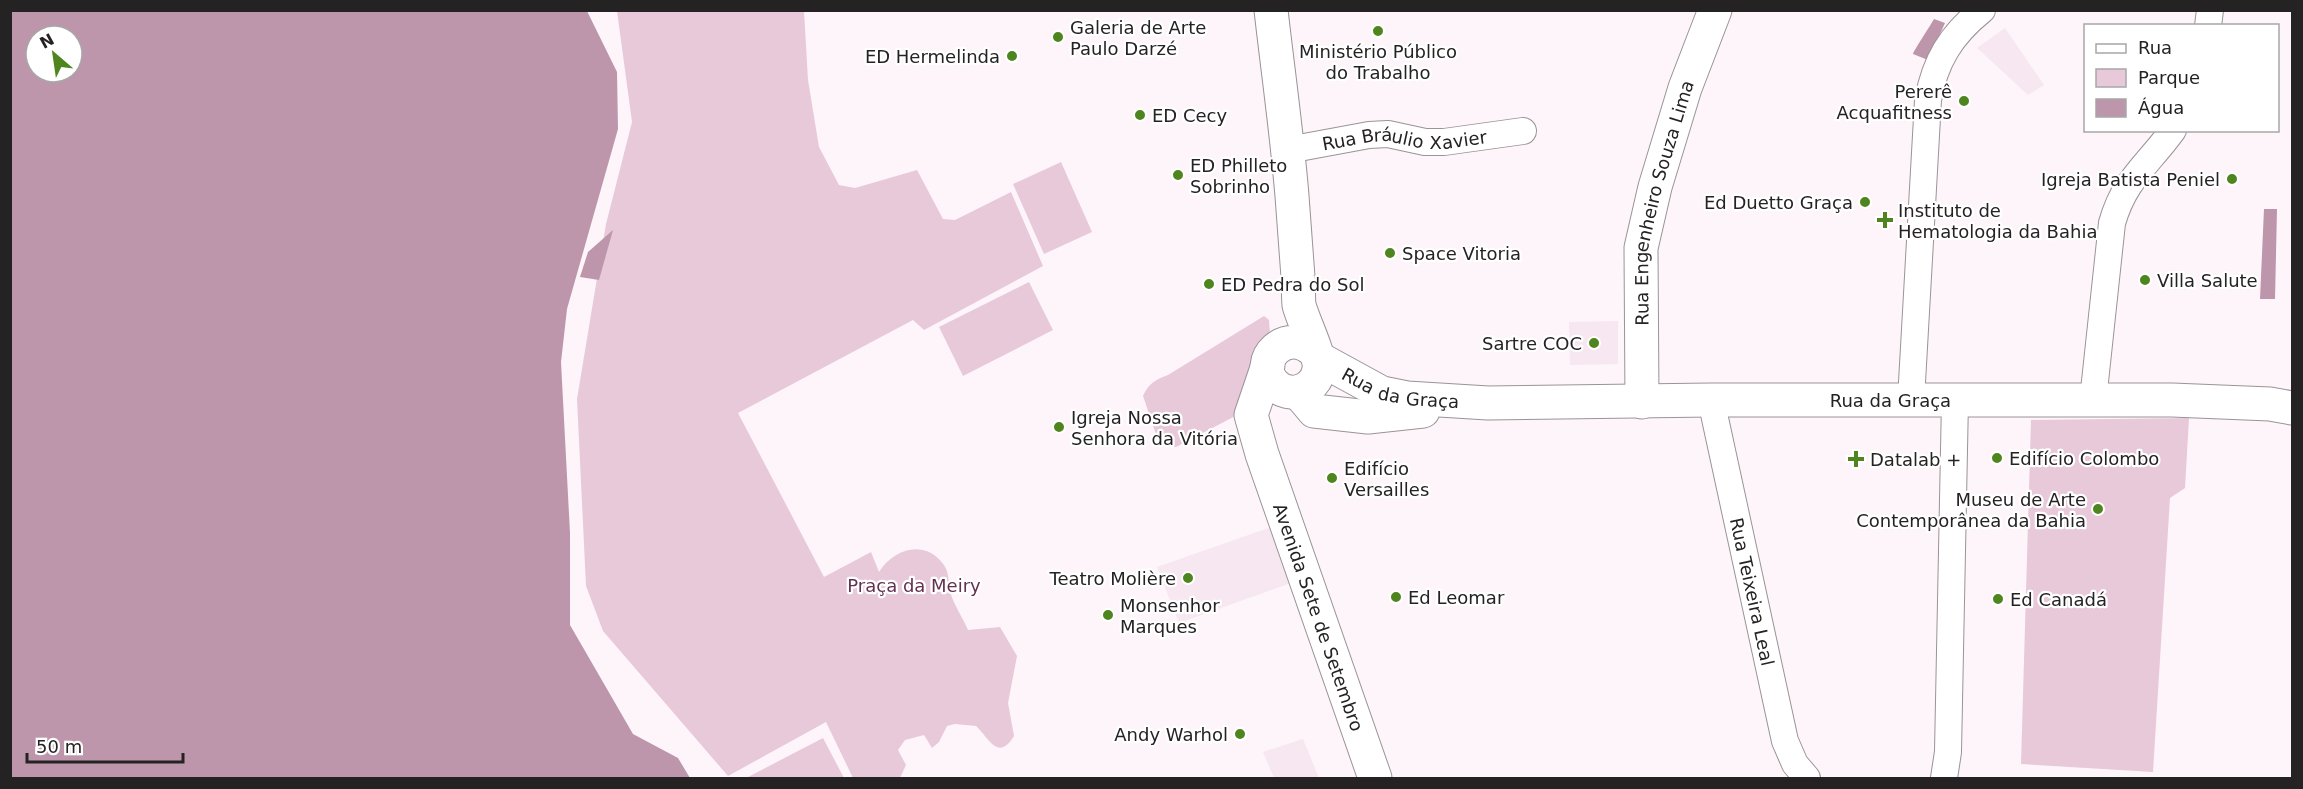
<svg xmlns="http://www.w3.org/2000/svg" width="2303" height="789" font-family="'DejaVu Sans',sans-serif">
	<rect width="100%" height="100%" fill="#fdf5f9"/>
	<g fill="#f7e7f0">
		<path d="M2005 28 2044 85 2028 95 1977 48Z"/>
		<path d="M1618 321V364L1570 365 1569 322Z"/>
		<path d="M1274 526 1294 582 1179 623 1157 567Z"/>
		<path d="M1303 739 1319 778H1274L1263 752Z"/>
	</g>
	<g fill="#e8c9da">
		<path d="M617 11H804L808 80 819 147 839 185 855 188 917 170 943 219 955 220 1011 192 1043 266 924 330 913 320 738 413 824 577 871 552 879 572C894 548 926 539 944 565 950 574 948 583 950 592 954 605 963 618 968 630L1000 627 1017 656 1008 703 1014 736C998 762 989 738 976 726L955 724 947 726 939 742 932 748 924 735 905 740 898 750 906 765 900 778H853L826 722 728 776 603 631 586 586 577 399 606 224 632 122Z"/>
		<path d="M1061 162 1092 232 1044 254 1013 184Z"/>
		<path d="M1029 282 1053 330 963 376 939 327Z"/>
		<path d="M1264 316 1269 320 1270 334 1241 413 1176 447 1160 446 1143 396C1149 383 1155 380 1168 375Z"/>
		<path d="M2189 418 2185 488 2170 498 2153 772 2021 764 2031 420Z"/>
		<path d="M823 738 844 778H746Z"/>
	</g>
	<g fill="#bd96ac" fill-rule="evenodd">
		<path d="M10 11H587L617 72 618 129 567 309 561 362 570 533V625L633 734 678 758 690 778H11ZM36 36H72V72H36Z"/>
		<path d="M1934 19 1945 23 1928 60 1913 54C1913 52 1932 23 1934 19Z"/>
		<path d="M2264 209H2277L2275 299H2260Z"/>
		<path d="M613 230 599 280 580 277 588 252Z"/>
	</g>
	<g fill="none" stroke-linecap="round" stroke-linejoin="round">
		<defs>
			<g id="street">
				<path d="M2208 26 2210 10"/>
				<path id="s1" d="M1288 150 1369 135 1388 134 1425 142H1444L1523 131"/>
				<path id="s2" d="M1711 400 1785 741 1795 764 1807 778"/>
				<path d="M1911 400 1928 100C1935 61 1951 35 1982 10"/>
				<path d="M2093 400 2112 223C2125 178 2147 166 2173 130"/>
				<path d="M1944 778 1948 752 1955 400"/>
			</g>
			<g id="secondary">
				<path d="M1271 10C1278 72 1287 134 1292 196 1294 223 1296 250 1298 277 1299 286 1298 296 1299 305 1303 321 1321 356 1319 369 1316 391 1289 400 1274 384 1252 360 1287 326 1314 351"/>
				<path id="s3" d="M1318 358 1382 393 1407 398 1488 403 1711 400H2172L2270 404 2292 408"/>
				<path id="s4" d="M1268 365 1251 415 1262 454 1375 778"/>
				<path d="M1298 392 1314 411 1368 417 1423 411"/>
				<path id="s5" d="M1642 402 1641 248 1655 187 1685 88 1715 10"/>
			</g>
		</defs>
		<use href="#street" stroke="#9a9397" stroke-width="28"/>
		<use href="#secondary" stroke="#9a9397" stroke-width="35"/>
		<use href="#street" stroke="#fff" stroke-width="26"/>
		<use href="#secondary" stroke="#fff" stroke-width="33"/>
	</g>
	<g fill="#4f851e" stroke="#fff" stroke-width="2">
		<circle cx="1378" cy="31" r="6"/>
		<circle cx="1058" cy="37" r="6"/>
		<circle cx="1012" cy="56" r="6"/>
		<circle cx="1964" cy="101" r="6"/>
		<circle cx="1140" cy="115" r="6"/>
		<circle cx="1178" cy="175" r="6"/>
		<circle cx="2232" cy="179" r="6"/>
		<circle cx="1865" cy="202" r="6"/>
		<path d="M1882 211h6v6h6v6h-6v6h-6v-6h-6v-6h6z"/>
		<circle cx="1390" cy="253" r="6"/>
		<circle cx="2145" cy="280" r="6"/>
		<circle cx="1209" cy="284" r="6"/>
		<circle cx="1594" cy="343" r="6"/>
		<circle cx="1059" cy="427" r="6"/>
		<circle cx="1997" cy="458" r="6"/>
		<path d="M1853 450h6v6h6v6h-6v6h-6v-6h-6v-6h6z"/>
		<circle cx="1332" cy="478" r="6"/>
		<circle cx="2098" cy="509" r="6"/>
		<circle cx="1188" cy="578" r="6"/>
		<circle cx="1396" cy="597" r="6"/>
		<circle cx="1998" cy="599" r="6"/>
		<circle cx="1108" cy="615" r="6"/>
		<circle cx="1240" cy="734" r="6"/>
	</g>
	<g text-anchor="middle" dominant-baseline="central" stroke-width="4.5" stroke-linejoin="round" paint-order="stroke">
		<g font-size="18" fill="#252223" stroke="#fff" text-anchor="start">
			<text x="1070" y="27">Galeria de Arte<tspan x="1070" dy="21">Paulo Darzé</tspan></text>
			<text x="1378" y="51" text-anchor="middle">Ministério Público<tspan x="1378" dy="21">do Trabalho</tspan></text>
			<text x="1000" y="56" text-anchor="end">ED Hermelinda</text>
			<text x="1952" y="91" text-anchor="end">Pererê<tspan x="1952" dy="21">Acquafitness</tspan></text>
			<text x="1152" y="115">ED Cecy</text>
			<text x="1190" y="165">ED Philleto<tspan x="1190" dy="21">Sobrinho</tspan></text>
			<text x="2220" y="179" text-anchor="end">Igreja Batista Peniel</text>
			<text x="1853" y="202" text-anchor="end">Ed Duetto Graça</text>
			<text x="1898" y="210">Instituto de<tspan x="1898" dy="21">Hematologia da Bahia</tspan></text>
			<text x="1402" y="253">Space Vitoria</text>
			<text x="2157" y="280">Villa Salute</text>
			<text x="1221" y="284">ED Pedra do Sol</text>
			<text x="1582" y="343" text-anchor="end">Sartre COC</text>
			<text x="1071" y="417">Igreja Nossa<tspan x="1071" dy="21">Senhora da Vitória</tspan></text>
			<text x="2009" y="458">Edifício Colombo</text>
			<text x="1870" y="459">Datalab +</text>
			<text x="1344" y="468">Edifício<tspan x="1344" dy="21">Versailles</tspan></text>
			<text x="2086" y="499" text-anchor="end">Museu de Arte<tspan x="2086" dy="21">Contemporânea da Bahia</tspan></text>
			<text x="1176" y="578" text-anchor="end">Teatro Molière</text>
			<text x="1408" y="597">Ed Leomar</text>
			<text x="2010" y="599">Ed Canadá</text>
			<text x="1120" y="605">Monsenhor<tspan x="1120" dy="21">Marques</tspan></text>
			<text x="1228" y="734" text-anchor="end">Andy Warhol</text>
		</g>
		<g font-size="18" fill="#252223" stroke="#fff">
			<text stroke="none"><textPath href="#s1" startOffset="118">Rua Bráulio Xavier</textPath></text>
			<text stroke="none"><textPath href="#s5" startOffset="202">Rua Engenheiro Souza Lima</textPath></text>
			<text stroke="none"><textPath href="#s3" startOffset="90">Rua da Graça</textPath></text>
			<text stroke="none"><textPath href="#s3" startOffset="582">Rua da Graça</textPath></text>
			<text stroke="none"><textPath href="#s2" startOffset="196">Rua Teixeira Leal</textPath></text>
			<text stroke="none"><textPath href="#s4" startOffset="266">Avenida Sete de Setembro</textPath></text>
		</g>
		<g font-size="18" fill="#633150" stroke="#fff">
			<text x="914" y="585">Praça da Meiry</text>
		</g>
	</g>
	<rect width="2303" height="789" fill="none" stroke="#252223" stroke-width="24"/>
	<rect x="2084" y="24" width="195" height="108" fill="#ffffff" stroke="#a8a7a7" stroke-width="1.5"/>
	<rect x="2096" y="44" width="30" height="9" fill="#ffffff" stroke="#a8a7a7" stroke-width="1.5"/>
	<text x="2138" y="54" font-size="18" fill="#252223">Rua</text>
	<rect x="2096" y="69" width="30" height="18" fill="#e8c9da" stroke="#a8a7a7" stroke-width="1.5"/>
	<text x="2138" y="84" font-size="18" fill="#252223">Parque</text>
	<rect x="2096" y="99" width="30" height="18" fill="#bd96ac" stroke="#a8a7a7" stroke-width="1.5"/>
	<text x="2138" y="114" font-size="18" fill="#252223">Água</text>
	<g transform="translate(54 54) rotate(331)"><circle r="28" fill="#ffffff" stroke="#a8a7a7" stroke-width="1.5"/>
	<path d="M0-4.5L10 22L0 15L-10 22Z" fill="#4f851e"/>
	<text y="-9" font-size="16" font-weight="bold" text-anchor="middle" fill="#252223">N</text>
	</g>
	<path d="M27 753v9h156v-9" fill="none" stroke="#252223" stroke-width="3"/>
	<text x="36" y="753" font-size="18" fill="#252223" stroke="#ffffff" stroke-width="4.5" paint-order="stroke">50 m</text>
</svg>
